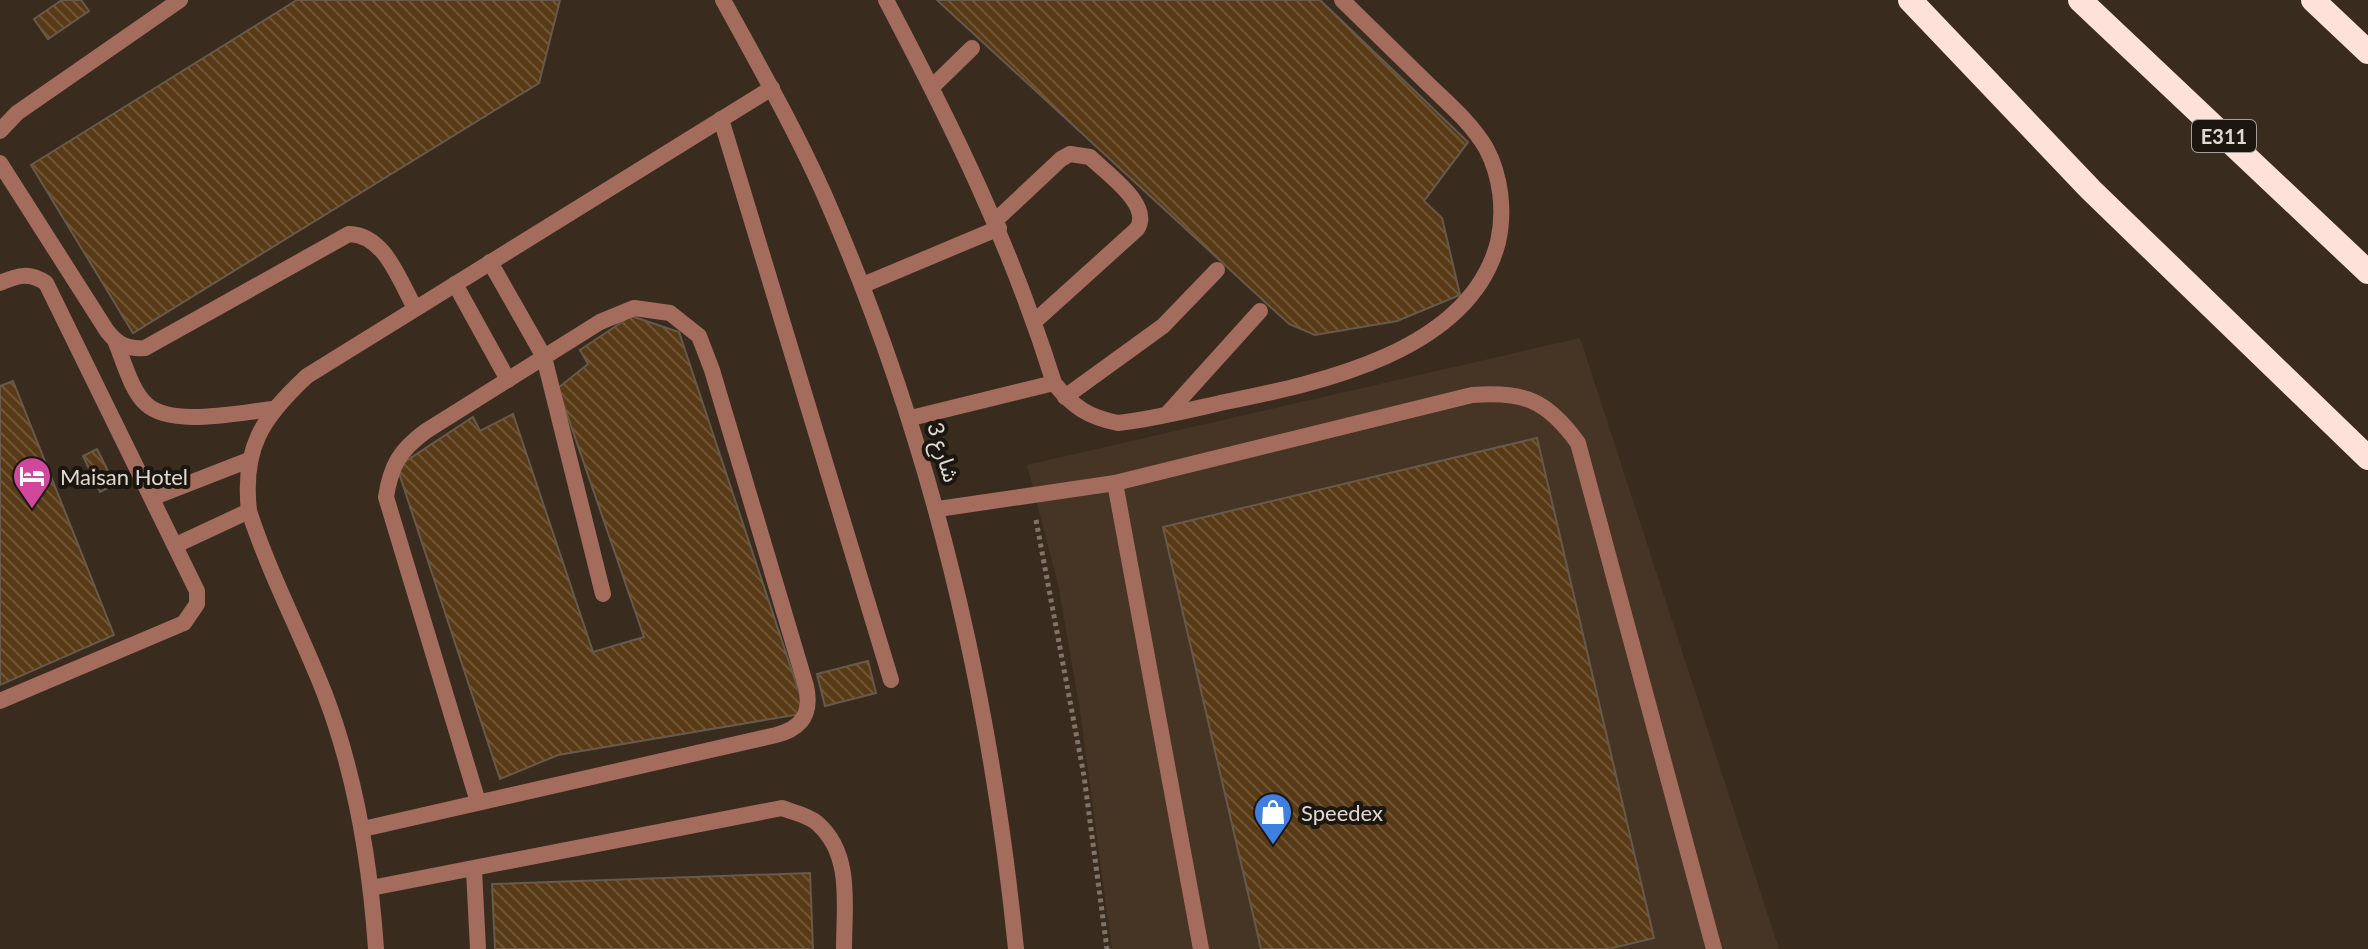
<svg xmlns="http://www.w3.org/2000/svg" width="2368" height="949" font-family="Lato,'Noto Sans Arabic',sans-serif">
	<defs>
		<pattern id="building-back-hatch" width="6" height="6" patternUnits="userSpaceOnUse" patternTransform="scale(2)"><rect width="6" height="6" fill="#583a16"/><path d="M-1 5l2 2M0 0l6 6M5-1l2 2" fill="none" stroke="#705637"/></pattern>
	</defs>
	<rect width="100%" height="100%" fill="#392c1f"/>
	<path fill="#463524" d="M1580 338 1779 949H1112L1080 710 1058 584 1027 465Z"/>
	<g fill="url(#building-back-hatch)" stroke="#67594b" stroke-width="2">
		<path d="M62 0H81L89 11 48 39 34 19Z"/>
		<path d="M297 0H560L539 83 133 333 31 165Z"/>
		<path d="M937 0H1320L1468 142 1424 201 1442 218 1460 295 1397 321 1315 335 1289 324Z"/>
		<path d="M631 316 679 332 806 713 558 755 500 779 397 467 473 417 480 431 513 414 593 652 644 637 558 388 588 364 580 350Z"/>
		<path d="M13 381 114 635 0 685V386Z"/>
		<path d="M1537 438 1654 938 1608 949H1261L1163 527Z"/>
		<path d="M97 449 115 485 100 492 83 456Z"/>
		<path d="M868 661 876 693 825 706 817 674Z"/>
		<path d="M810 873 813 949H495L492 884Z"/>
	</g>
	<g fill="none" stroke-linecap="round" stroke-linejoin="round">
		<path stroke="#7f7469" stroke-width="5" stroke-dasharray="4 4" stroke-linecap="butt" d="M1036 520 1084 776 1107 949"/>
		<g stroke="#a46c5d" stroke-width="16">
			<path d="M886 0C954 129 1010 243 1054 383 1073 407 1088 417 1118 423 1154 419 1189 410 1225 402 1319 383 1470 352 1498 242 1505 211 1501 176 1486 148 1472 124 1449 104 1429 85 1400 57 1371 28 1342 0"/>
			<path d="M932 87 972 48"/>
			<path d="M721 119 891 680"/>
			<path d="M0 131 17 113 180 0"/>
			<path d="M0 163 107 331C118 345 127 349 145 348L349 234C385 235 399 280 415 308"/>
			<path d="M996 220 1061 159 1070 154 1090 157C1106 173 1153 205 1137 229L1034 322"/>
			<path d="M490 262 544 357 603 594"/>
			<path d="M0 283C19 275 29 272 46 283L197 591V604L184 623 0 701"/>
			<path d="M455 284 508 380"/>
			<path d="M863 285 999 228"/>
			<path d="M116 343C124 362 131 390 146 404 172 428 240 412 274 409"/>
			<path d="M1065 397 1163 326 1217 270"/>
			<path d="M1167 414 1260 311"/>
			<path d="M911 418 1054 383"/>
			<path d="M1115 483 1201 949"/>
			<path d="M154 497 249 460"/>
			<path d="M938 509 1115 483 1472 395C1524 391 1547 400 1578 443L1714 949"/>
			<path d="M176 545 249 511"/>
			<path d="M363 829 776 735C803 728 812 713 806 686L712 370 699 336 670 313 634 308 600 322 426 431C400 450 391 465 386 497L478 802"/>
			<path d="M474 870 478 949"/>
			<path d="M371 888 782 808C792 812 808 815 817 823 853 854 844 906 844 949"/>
			<path d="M376 949C370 861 356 775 324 692 300 631 269 573 249 511 242 448 262 418 307 376L772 88"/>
		</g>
		<path stroke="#a46c5d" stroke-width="16" d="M723 0C758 64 794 127 824 194 930 435 990 688 1016 949"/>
		<g stroke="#fee1d9" stroke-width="24">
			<path d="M1910 0 2091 190 2368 458"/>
			<path d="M2080 0 2368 272"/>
			<path d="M2313 0 2368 52"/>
		</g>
	</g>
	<defs>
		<symbol id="hotel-pin" viewBox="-11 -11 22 30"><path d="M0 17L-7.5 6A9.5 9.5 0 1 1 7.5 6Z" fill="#d1479c" stroke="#1b1610"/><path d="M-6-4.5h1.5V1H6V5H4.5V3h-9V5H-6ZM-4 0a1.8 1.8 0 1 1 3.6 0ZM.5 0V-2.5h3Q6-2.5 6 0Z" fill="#fff"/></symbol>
		<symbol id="shop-pin" viewBox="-11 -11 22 30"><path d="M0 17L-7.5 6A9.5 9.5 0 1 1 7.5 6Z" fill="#3f7fe0" stroke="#1b1610"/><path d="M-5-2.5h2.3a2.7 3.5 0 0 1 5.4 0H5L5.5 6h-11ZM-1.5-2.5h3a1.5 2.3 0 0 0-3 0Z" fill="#fff"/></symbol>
	</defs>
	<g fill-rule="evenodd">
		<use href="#hotel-pin" x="10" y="454" width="44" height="60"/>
		<use href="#shop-pin" x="1251" y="790" width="44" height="60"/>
	</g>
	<g text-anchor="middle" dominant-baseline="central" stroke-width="8" stroke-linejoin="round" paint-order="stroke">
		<rect fill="#1b1610" stroke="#a69e97" stroke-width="2" x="2192" y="120" width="64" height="32" rx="6"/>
		<g font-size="20" font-weight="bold" fill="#e1d9d1">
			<text x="2224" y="136">E311</text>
		</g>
		<g font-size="22" fill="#e1d9d1" stroke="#1b1610">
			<text transform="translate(944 452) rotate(73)">شارع 3</text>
		</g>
		<g font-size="22" fill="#e1d9d1" stroke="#1b1610" text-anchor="start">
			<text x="60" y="476">Maisan Hotel</text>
			<text x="1301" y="812">Speedex</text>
		</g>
	</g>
</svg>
